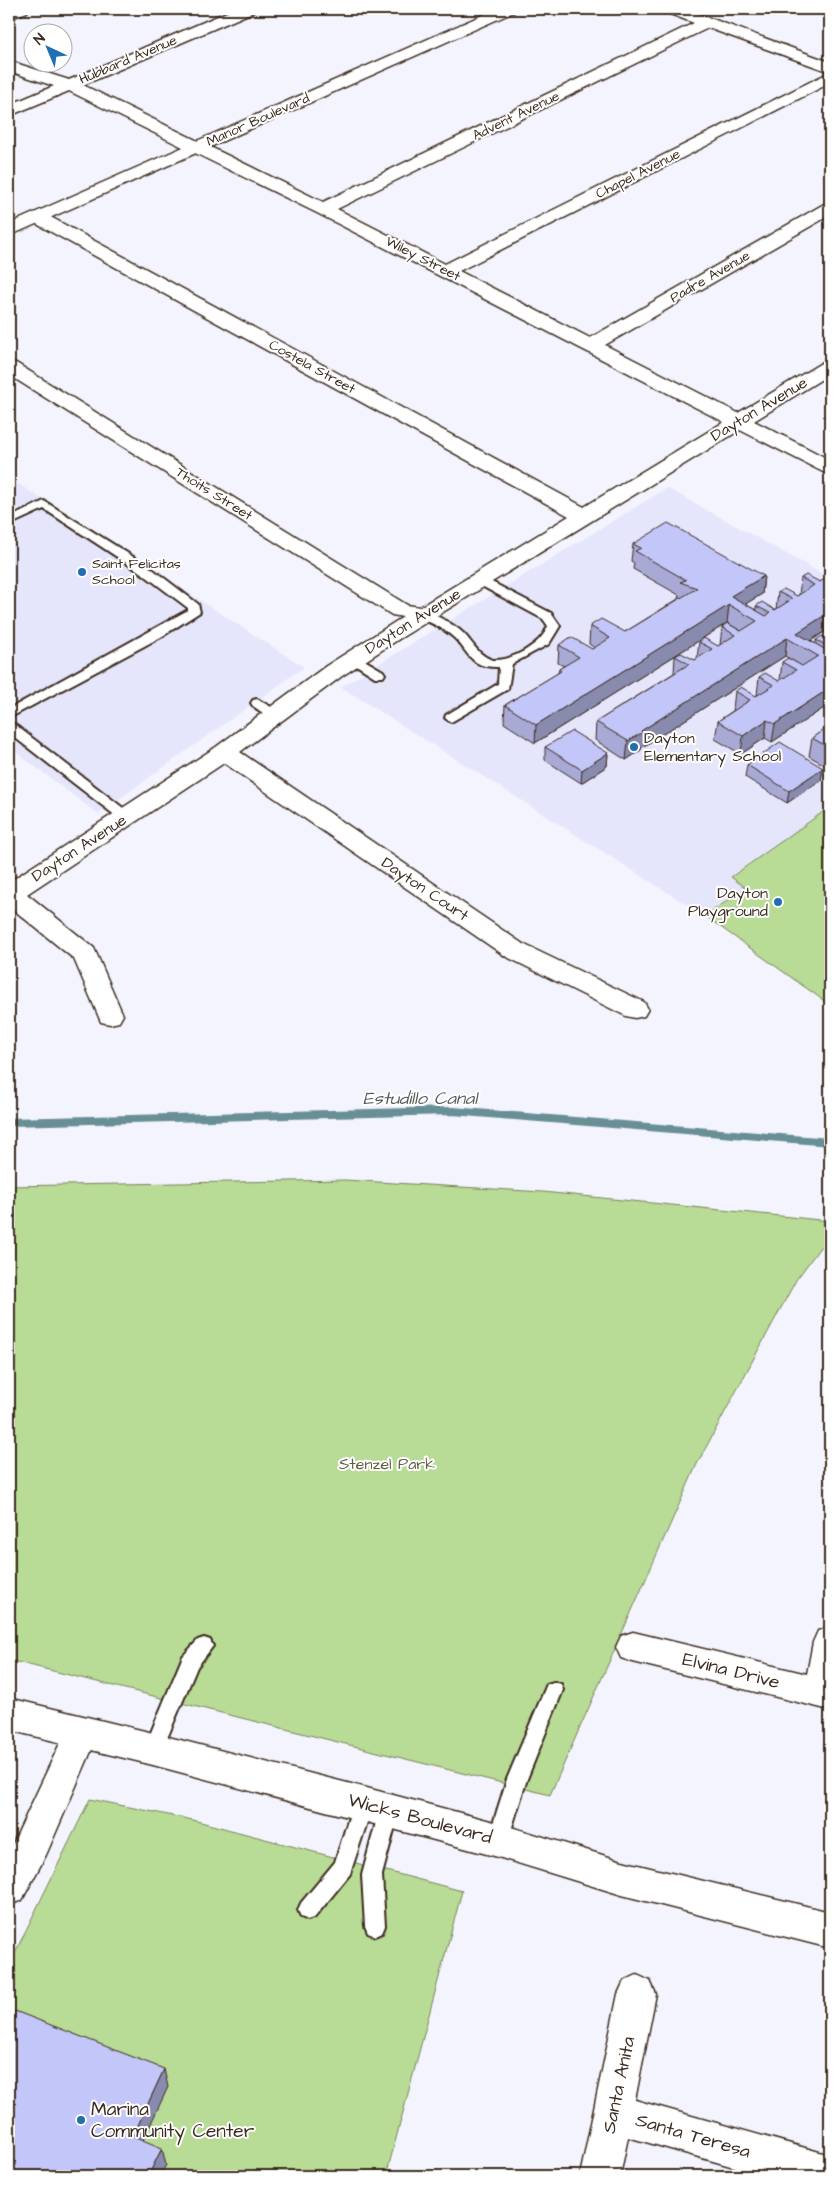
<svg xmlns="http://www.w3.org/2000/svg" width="839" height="2185" font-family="'Architects Daughter',sans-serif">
	<rect width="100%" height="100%" fill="#f3f4fe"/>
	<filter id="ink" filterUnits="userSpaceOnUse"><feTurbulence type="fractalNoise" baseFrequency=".02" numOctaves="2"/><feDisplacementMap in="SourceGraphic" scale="10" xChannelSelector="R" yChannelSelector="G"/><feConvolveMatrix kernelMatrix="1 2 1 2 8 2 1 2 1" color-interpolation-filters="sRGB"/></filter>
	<g filter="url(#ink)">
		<g fill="#e5e6fc">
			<path d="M9 478 304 667 98 814 9 747Z"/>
			<path d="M667 488 830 578V807L731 876 746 888 705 916 341 687Z"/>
		</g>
		<g fill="#b8db95" stroke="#7a825a">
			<path d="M830 807V1005L705 916 746 888 731 877Z"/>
			<path d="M345 1180 543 1192 830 1221V1234L796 1280 697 1464 550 1795 9 1660V1186Z"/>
			<path d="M90 1799 193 1820 462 1891 386 2176H9V1965Z"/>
		</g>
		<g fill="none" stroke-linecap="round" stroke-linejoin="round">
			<path stroke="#678f95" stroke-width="8" d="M9 1122 453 1111 830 1142"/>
			<defs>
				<g id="service">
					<path d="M44 501 151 568 198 604 200 612 161 637 9 718V709L188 610V608L143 574 44 509 9 525V518Z"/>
					<path d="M480 576 551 613 560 626 549 644 512 664 508 689 451 722 445 718 446 715 498 684 499 667C468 668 470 651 452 636 442 627 429 622 417 617L415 614 417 611C427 609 455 625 463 633 473 643 478 655 492 660 512 661 541 645 548 626L543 619 476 583 474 580 476 577Z"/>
					<path d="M354 654 383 671 385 674 383 677H375L350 661 348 658Z"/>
					<path d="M257 699 280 712 281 715 280 718H270L253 706 251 703 253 700Z"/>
					<path d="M9 723 14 724 131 814 133 817 131 820H121L9 733Z"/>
					<path d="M204 1638 210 1640 213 1646 197 1667 160 1755 153 1758 146 1755 144 1749 183 1656 198 1640Z"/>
					<path d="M554 1682 561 1684 563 1690 527 1779 508 1840 505 1847 498 1849 491 1847 488 1840 507 1779 547 1684Z"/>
					<path d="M363 1795 370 1798 373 1804 350 1874 315 1917 308 1920 301 1917 298 1910 301 1903 335 1862 353 1804 356 1798Z"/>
					<path d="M389 1802 396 1805 399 1811 382 1875 385 1926 382 1933 375 1936 368 1933 365 1926 362 1875 379 1811 382 1805Z"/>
				</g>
				<g id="minor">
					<path d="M9 9H29L27 12 9 19Z"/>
					<path d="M234 9H255L253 12 83 85 323 202 694 23 665 12 663 9H685L830 62V72L708 28 337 209 445 264 830 72V83L459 271 590 338 824 204 830 203V215L605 345 738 413 823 362 830 360V374L754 421 830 460V474L823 472 740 430 399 639 342 676 240 752 523 944 644 1002 648 1009 644 1016 635 1018 626 1016 505 956 224 763 27 894 94 948 123 1015 119 1022 110 1024 101 1022 74 959 9 906V882L216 747 326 666 403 617 392 615 9 375V361L16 363 407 605 420 607 569 516 33 222 30 218 33 214 39 213 45 214 584 507 724 422 317 213 69 91 9 116V105L54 86 9 71V61L69 80Z"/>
					<path d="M830 1627V1710L633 1662 621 1658 616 1647 621 1636 633 1632 807 1674 813 1642 818 1631Z"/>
					<path d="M82 1717 94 1722 99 1733 46 1855 22 1900 9 1905V1852L70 1722Z"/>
					<path d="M637 1975 650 1981 656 1994 635 2100 830 2155V2176H766L628 2137 620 2176H580L618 1994 624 1981Z"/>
				</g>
				<g id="tertiary">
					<path d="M496 9H516L514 12 9 236V224Z"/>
					<path d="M9 1698 153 1733 363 1787 498 1823 622 1861 830 1912V1948L622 1895 498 1857 153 1765 9 1730Z"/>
				</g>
			</defs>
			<use href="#service" stroke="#3b2a1e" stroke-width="4"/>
			<use href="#minor" stroke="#3b2a1e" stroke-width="3"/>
			<use href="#tertiary" stroke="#3b2a1e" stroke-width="3"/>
			<use href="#service" fill="#fff" fill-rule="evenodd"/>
			<use href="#minor" fill="#fff" fill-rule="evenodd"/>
			<use href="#tertiary" fill="#fff" fill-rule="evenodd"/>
		</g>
		<g fill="#a8aad5" stroke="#3b2a1e">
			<path d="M633 544 764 576 762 594 745 604 756 610V606L776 610 778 592 797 596 799 595 801 578 820 582 830 628 811 641 816 644V640H830V704L772 742 765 738 741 754 715 739 718 721 734 710 733 709 735 691 756 696 758 695H757L759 677 779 681 780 680 782 662 798 664 785 656 641 748V750L626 760 595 740 596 722 674 673 675 656 695 660 697 659 699 642 718 646 720 645 722 627 741 631 727 623 535 743 504 723 505 705 558 673 559 669 564 666 558 663 559 645 592 649 595 648 589 644 590 626 625 632 678 599 679 595 633 569 634 563 631 561Z"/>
			<path d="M830 725V768L809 756 812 738Z"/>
			<path d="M545 747 608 753 607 766 581 783 545 760Z"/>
			<path d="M747 765 823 768 821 780 787 803 745 777Z"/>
		</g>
		<g fill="#888bae" stroke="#3b2a1e">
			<path d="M764 576 762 594 737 609 731 596Z"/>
			<path d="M729 605 727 623 535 743 536 725Z"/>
			<path d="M830 612V628L802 646 797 633Z"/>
			<path d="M787 638 785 656 641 748V750L626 760 628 741 641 731Z"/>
			<path d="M830 688V704L772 742 775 724Z"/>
			<path d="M767 720 765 738 741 754 743 736Z"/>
			<path d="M608 753 607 766 581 783 582 770Z"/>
			<path d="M823 768 821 780 787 803 789 791Z"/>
			<path d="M164 2069 168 2087 137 2153 133 2136Z"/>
			<path d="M162 2148 166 2165 160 2176H148Z"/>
		</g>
		<g fill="#c3c6f8" stroke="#3b2a1e">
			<path d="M668 523 764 576 731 596 766 616 770 613 756 606 762 602 775 610 792 599 778 592 784 589 797 596 814 585 801 578 806 575 820 582 830 575V612L797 633 826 650 830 647V688L775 724 767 720 743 736 718 721 750 700 735 691 741 687 756 696 774 685 759 677 765 673 779 681 796 670 782 662 788 658 802 666 818 656 787 638 641 731 643 732 628 741 596 722 689 664 675 656 681 653 695 660 712 649 699 642 704 638 718 646 735 635 722 627 727 623 741 631 757 621 729 605 536 725 505 705 561 671 559 669 579 657 559 645 571 637 592 649 610 638 590 626 601 619 625 632 697 588 680 582 686 580 635 551 641 548 633 544Z"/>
			<path d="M822 636 830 640V647L816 640Z"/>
			<path d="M830 725V748L812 738Z"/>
			<path d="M572 731 608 753 582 770 545 747Z"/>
			<path d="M780 742 823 768 789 791 747 765Z"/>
			<path d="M15 2011 164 2069 133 2136 162 2148 148 2176H9V2024Z"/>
		</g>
	</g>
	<g fill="#1f6fb2" stroke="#fff" stroke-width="2">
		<circle cx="82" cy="572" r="5"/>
		<circle cx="634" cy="747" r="5"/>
		<circle cx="778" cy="902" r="5"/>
		<circle cx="81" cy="2120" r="5"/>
	</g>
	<g text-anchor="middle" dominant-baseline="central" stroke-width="4" stroke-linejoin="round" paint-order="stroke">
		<g font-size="14" fill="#3b2a1e" stroke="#fff">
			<text transform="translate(128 60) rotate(-23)">Hubbard Avenue</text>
			<text transform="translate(516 116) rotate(-26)">Advent Avenue</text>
			<text transform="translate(258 120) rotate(-24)">Manor Boulevard</text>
			<text transform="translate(638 174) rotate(-27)">Chapel Avenue</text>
			<text transform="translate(423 259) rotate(27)">Wiley Street</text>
			<text transform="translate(710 277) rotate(-30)">Padre Avenue</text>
			<text transform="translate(312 367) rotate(29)">Costela Street</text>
			<text transform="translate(214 494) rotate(32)">Thoits Street</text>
		</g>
		<g font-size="14" fill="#3b2a1e" stroke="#fff" text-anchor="start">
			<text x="92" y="564">Saint Felicitas<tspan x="92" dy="16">School</tspan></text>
		</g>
		<g font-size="16" fill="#3b2a1e" stroke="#fff">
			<text transform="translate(759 409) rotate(-31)">Dayton Avenue</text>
			<text transform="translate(413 621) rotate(-32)">Dayton Avenue</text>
			<text transform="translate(79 848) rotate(-33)">Dayton Avenue</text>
			<text transform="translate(425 889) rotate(34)">Dayton Court</text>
		</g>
		<g font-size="16" fill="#3b2a1e" stroke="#fff" text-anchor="start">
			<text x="644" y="738">Dayton<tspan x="644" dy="18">Elementary School</tspan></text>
			<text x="768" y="893" text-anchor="end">Dayton<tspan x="768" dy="18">Playground</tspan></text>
		</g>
		<g font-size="16" fill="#605f42" stroke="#fff">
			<text x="387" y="1464">Stenzel Park</text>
		</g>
		<g font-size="18" font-style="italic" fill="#515c59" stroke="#fff">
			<text x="420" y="1098">Estudillo Canal</text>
		</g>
		<g font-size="19" fill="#3b2a1e" stroke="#fff">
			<text transform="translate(731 1671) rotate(14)">Elvina Drive</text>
			<text transform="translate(420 1819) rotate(15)">Wicks Boulevard</text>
			<text transform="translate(619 2085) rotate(-78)">Santa Anita</text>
			<text transform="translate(693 2136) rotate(16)">Santa Teresa</text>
		</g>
		<g font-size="19" fill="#3b2a1e" stroke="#fff" text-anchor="start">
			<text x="91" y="2109">Marina<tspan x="91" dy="22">Community Center</tspan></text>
		</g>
	</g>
	<rect width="839" height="2185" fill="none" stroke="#fff" stroke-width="30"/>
	<rect x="15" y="15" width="809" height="2155" fill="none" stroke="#3b2a1e" stroke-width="2" filter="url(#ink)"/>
	<g transform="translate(48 48) rotate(316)"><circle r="24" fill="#ffffff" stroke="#b1aaa5"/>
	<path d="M0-4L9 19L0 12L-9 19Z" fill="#1f6fb2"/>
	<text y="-8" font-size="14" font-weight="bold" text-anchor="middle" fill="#3b2a1e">N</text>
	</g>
</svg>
